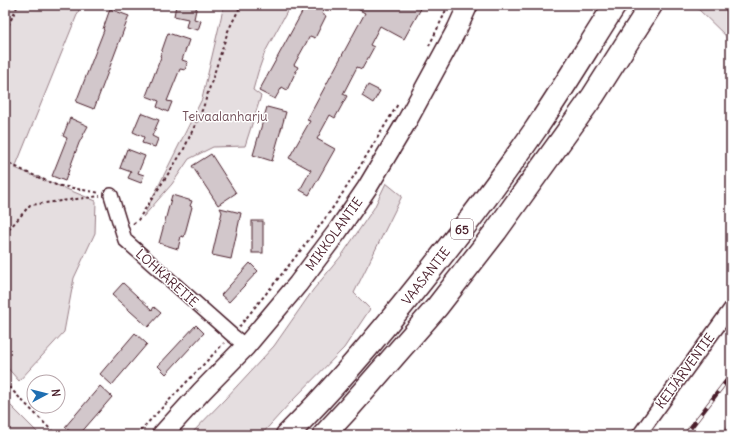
<svg xmlns="http://www.w3.org/2000/svg" width="736" height="440" font-family="Delius,sans-serif">
	<rect width="100%" height="100%" fill="#fff"/>
	<filter id="ink" filterUnits="userSpaceOnUse"><feTurbulence type="fractalNoise" baseFrequency=".025" numOctaves="2"/><feDisplacementMap in="SourceGraphic" scale="8" xChannelSelector="R" yChannelSelector="G"/><feConvolveMatrix kernelMatrix="1 2 1 2 8 2 1 2 1" color-interpolation-filters="sRGB"/></filter>
	<g filter="url(#ink)">
		<g fill="#e5dee0" stroke="#987e86">
			<path d="M5 5H81L15 168 96 201 95 233 74 278 64 332 19 381 5 365Z"/>
			<path d="M224 5H292L289 8 265 52 258 72 253 90 261 96 245 146 213 147 189 159 172 184 143 217 202 99Z"/>
			<path d="M694 5H731V41Z"/>
			<path d="M386 183 402 196 354 293 370 309 344 348 290 403 261 435H190L225 399 274 346 313 290 342 255 374 208Z"/>
			<path d="M5 400 40 435H5Z"/>
			<path d="M731 421V435H721Z"/>
		</g>
		<g fill="#d2c7cb" stroke="#4a1f2b">
			<path d="M176 5H197L194 19 201 21 198 30 186 27 188 19 174 16Z"/>
			<path d="M306 5H327L322 14 326 16 315 38 310 36 294 65 298 67 287 90 282 87 275 99 259 91Z"/>
			<path d="M350 5H423L404 39 380 26 370 45 374 47 362 69 357 67 343 94 347 96 335 118 330 115 317 139 335 149 309 195 300 190 311 170 289 158 310 121 307 120 365 13Z"/>
			<path d="M110 9 129 16 94 109 76 102 104 30 103 29Z"/>
			<path d="M168 33 189 40 182 60 188 62 185 70 180 69 167 101 172 102 168 112 157 107 159 101 146 96 161 57 160 56Z"/>
			<path d="M368 85 380 91 373 103 362 96Z"/>
			<path d="M267 107 286 112 272 161 253 155Z"/>
			<path d="M141 113 159 120 152 136 158 139 155 147 142 143 144 137 133 132Z"/>
			<path d="M70 118 88 126 79 143 65 181 52 176 67 138 63 136Z"/>
			<path d="M127 149 145 156 138 173 144 175 141 183 128 178 131 172 120 168Z"/>
			<path d="M211 154 236 193 218 205 192 166Z"/>
			<path d="M172 195 192 201 190 206 192 207 184 237 181 236 178 249 159 243Z"/>
			<path d="M220 208 241 213 231 259 212 255 222 212Z"/>
			<rect x="252" y="221" width="11" height="32"/>
			<path d="M250 263 258 271 229 302 221 295Z"/>
			<path d="M123 283 152 310 154 307 161 313 148 327 112 295Z"/>
			<path d="M196 325 204 333 166 374 158 366Z"/>
			<path d="M135 333 147 344 112 385 100 374Z"/>
			<path d="M100 386 112 397 79 435H74L65 427Z"/>
		</g>
		<g fill="none" stroke-linecap="round" stroke-linejoin="round">
			<defs>
				<g id="street">
					<path d="M111 195 125 240 232 335 246 346"/>
					<path d="M639 435 731 308"/>
				</g>
				<path id="secondary" d="M162 435 202 391 246 346 298 284 337 232 367 188 407 121 457 29 468 5"/>
				<g id="highway">
					<path d="M287 435C335 387 379 335 421 282 460 233 499 182 535 130 563 89 588 47 615 5"/>
					<path d="M324 435 348 409 437 307 496 231 593 96 651 5"/>
				</g>
			</defs>
			<use href="#street" stroke="#4a1f2b" stroke-width="16"/>
			<use href="#secondary" stroke="#4a1f2b" stroke-width="22"/>
			<use href="#highway" stroke="#4a1f2b" stroke-width="25"/>
			<g stroke="#4a1f2b" stroke-width="2" stroke-dasharray="3 3" stroke-linecap="butt">
				<path d="M429 46 443 17 448 5"/>
				<path d="M5 49 7 28 18 5"/>
				<path d="M5 161 26 172 56 185 100 193"/>
				<path d="M133 224 138 220 183 151 203 108 228 31 241 5"/>
				<path d="M5 234 30 205 100 196"/>
				<path d="M239 327C268 291 297 256 324 220 351 183 374 143 398 104"/>
				<path d="M5 383 56 435"/>
				<path d="M136 435 224 343"/>
			</g>
			<use href="#street" stroke="#fff" stroke-width="13"/>
			<use href="#secondary" stroke="#fff" stroke-width="19"/>
			<use href="#highway" stroke="#fff" stroke-width="22"/>
			<defs>
				<path id="rail" d="M685 435 731 375"/>
			</defs>
			<use href="#rail" stroke="#4a1f2b" stroke-width="4.5"/>
			<use href="#rail" stroke="#fff" stroke-width="3" stroke-dasharray="9" stroke-linecap="butt"/>
		</g>
	</g>
	<g text-anchor="middle" dominant-baseline="central" stroke-width="3" stroke-linejoin="round" paint-order="stroke">
		<rect fill="#fff" stroke="#80626b" stroke-width="1" x="451" y="219" width="22" height="20" rx="3"/>
		<g font-size="12" font-weight="bold" fill="#4a1f2b">
			<text x="462" y="229">65</text>
		</g>
		<g font-size="13" fill="#714f58" stroke="#fff">
			<text x="225" y="116">Teivaalanharju</text>
		</g>
		<g font-size="13" fill="#4a1f2b" stroke="#fff">
			<text transform="translate(334 234) rotate(-54)">MIKKOLANTIE</text>
			<text transform="translate(426 276) rotate(-52)">VAASANTIE</text>
			<text transform="translate(167 278) rotate(42)">LOHKARETIE</text>
			<text transform="translate(685 371) rotate(-54)">KEIJÄRVENTIE</text>
		</g>
	</g>
	<rect width="736" height="440" fill="none" stroke="#fff" stroke-width="20"/>
	<rect x="10" y="10" width="716" height="420" fill="none" stroke="#4a1f2b" stroke-width="1.5" filter="url(#ink)"/>
	<g transform="translate(46 394) rotate(83)"><circle r="19" fill="#ffffff" stroke="#b7a5aa"/>
	<path d="M0-3L7 15L0 10L-7 15Z" fill="#1f6fb2"/>
	<text y="-6" font-size="11" font-weight="bold" text-anchor="middle" fill="#4a1f2b">N</text>
	</g>
</svg>
